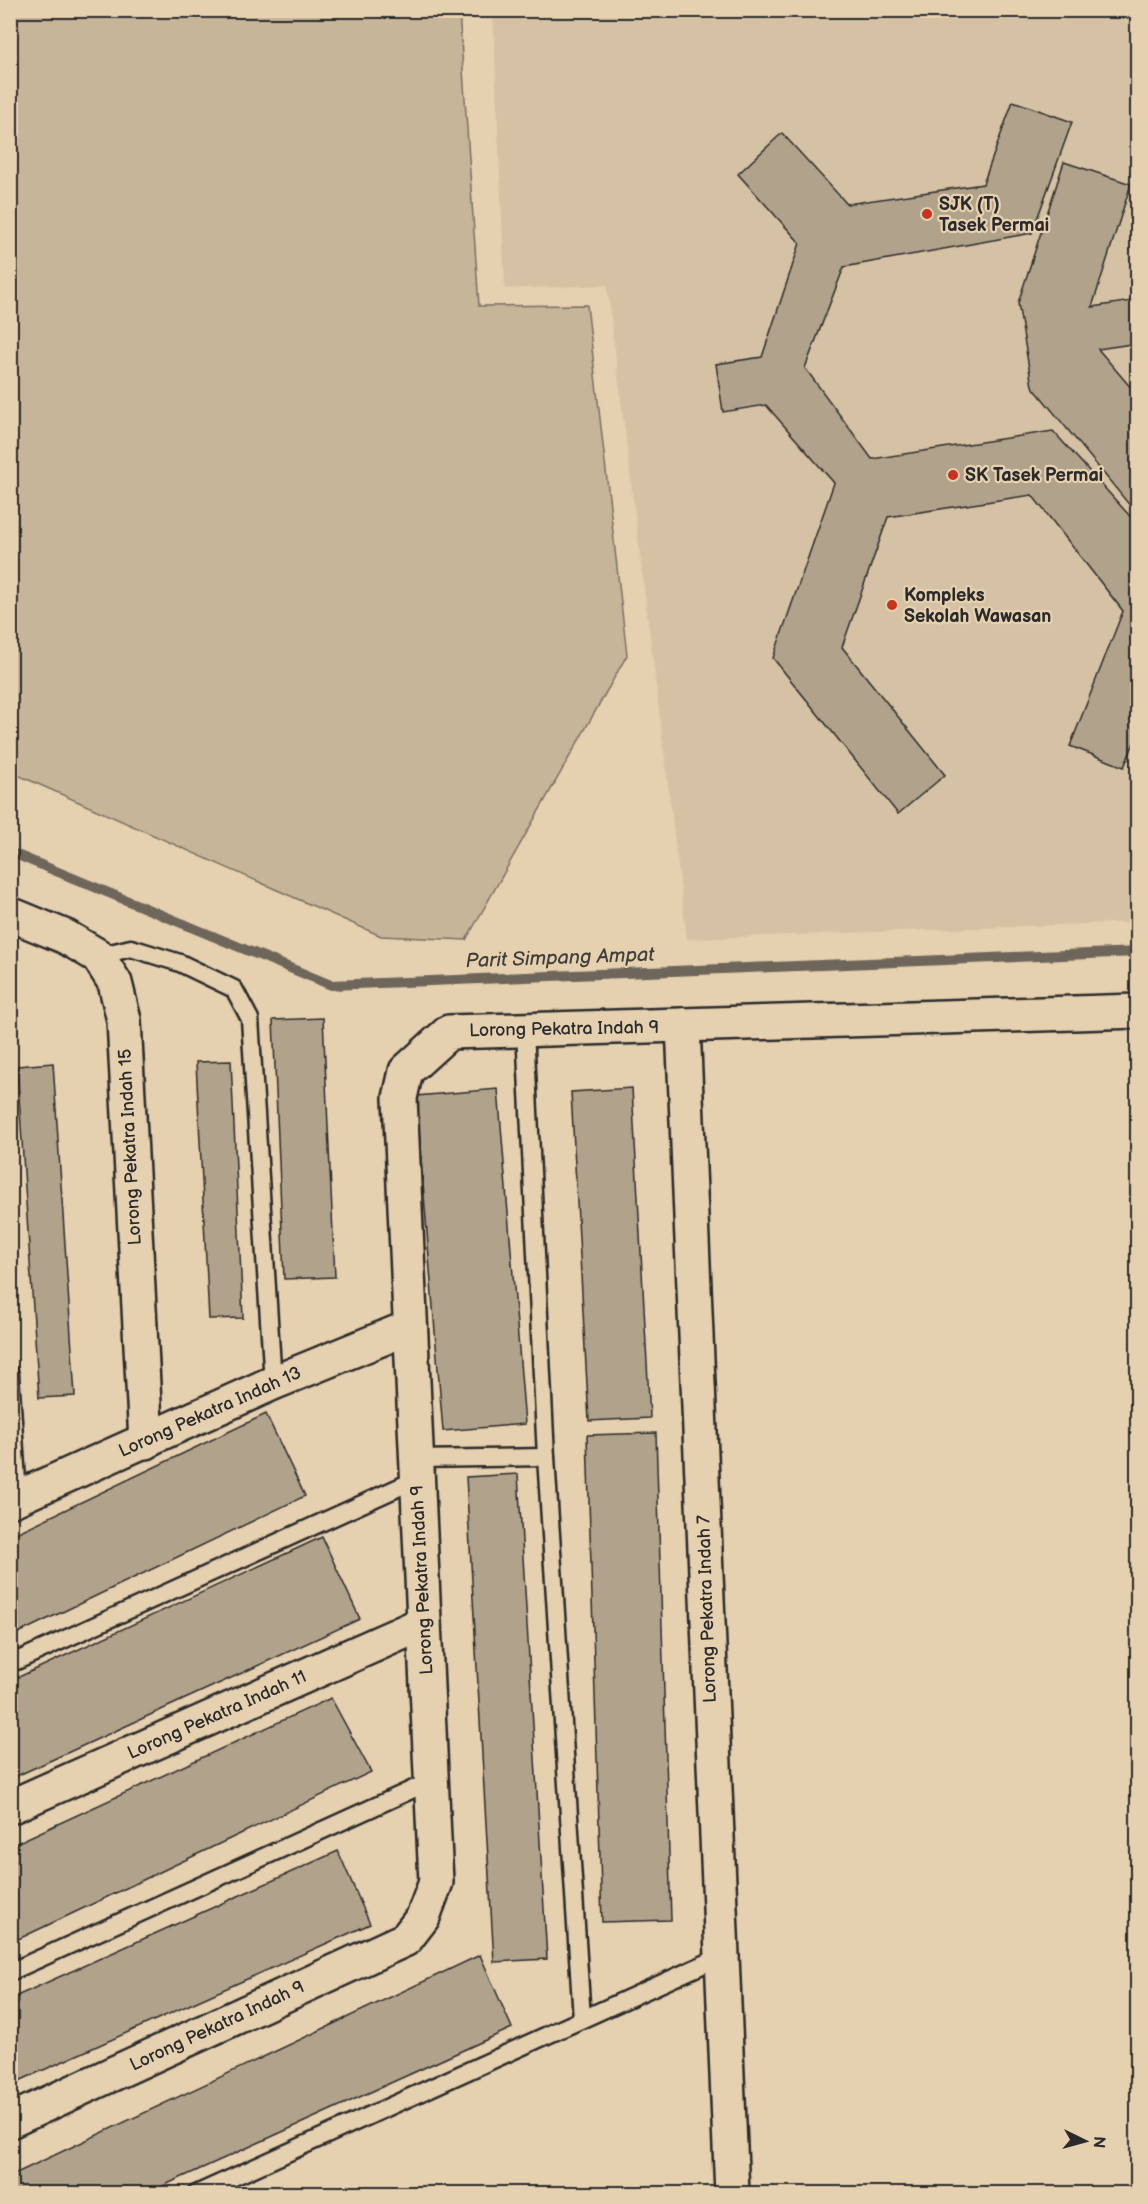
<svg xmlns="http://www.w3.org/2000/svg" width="1148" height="2204" font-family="'Balsamiq Sans',sans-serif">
	<rect width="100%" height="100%" fill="#e5d0af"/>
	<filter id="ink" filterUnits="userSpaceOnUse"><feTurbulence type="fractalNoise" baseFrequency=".0167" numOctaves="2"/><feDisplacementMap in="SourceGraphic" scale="12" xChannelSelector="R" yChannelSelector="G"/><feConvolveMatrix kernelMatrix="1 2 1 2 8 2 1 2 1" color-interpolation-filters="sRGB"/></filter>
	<g filter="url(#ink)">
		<path fill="#d5c2a4" d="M493 11H1137V922L687 939 607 285 505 289Z"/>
		<path fill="#c7b599" stroke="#797062" stroke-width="1.5" d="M11 10 459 11 479 306 587 305 627 655 466 940 381 936 11 772Z"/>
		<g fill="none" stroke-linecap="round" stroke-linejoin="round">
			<path stroke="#6e665a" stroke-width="10" d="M10 852 331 985 1138 952"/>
		</g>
		<g fill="#b1a28b" stroke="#2b2b2b" stroke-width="1.5">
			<path d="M1013 101 1072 122 1032 233 844 267 805 368 872 459 1053 431 1138 525V733L1124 767 1070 746 1123 611 1032 495 888 517 842 647 945 775 898 814 773 658 834 483 766 405 723 412 716 364 762 357 800 243 738 174 782 133 847 204 983 184Z"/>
			<path d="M1064 162 1131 184 1092 307 1138 300V343L1098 349 1138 396V511L1136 513 1032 386 1018 303Z"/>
			<path d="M323 1018 335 1277 284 1279 273 1020Z"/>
			<path d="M231 1061 243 1318 209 1319 196 1062Z"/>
			<path d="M53 1063 75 1396 39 1398 17 1066Z"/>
			<path d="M632 1088 650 1418 589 1421 571 1092Z"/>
			<path d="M498 1089 525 1424 443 1431 416 1096Z"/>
			<path d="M266 1414 305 1496 10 1637V1536Z"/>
			<path d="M656 1433 671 1920 602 1922 587 1435Z"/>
			<path d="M518 1474 547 1959 494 1962 466 1477Z"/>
			<path d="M322 1537 360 1619 10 1779V1681Z"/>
			<path d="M331 1698 371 1772 10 1943V1846Z"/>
			<path d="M338 1851 370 1924 10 2085V1999Z"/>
			<path d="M480 1955 512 2028 145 2194H10V2176Z"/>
		</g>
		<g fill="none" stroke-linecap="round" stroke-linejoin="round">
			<defs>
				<g id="service">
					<path d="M98 956 131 948 180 963 234 989 250 1019 273 1383"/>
					<path d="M525 1030 546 1457 582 2019"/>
					<path d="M10 1374 18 1497"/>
					<path d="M416 1459 546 1457"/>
					<path d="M10 1664 417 1479"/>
					<path d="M10 1972 431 1781"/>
					<path d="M196 2194 722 1956"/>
				</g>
				<g id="minor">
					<path d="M10 914 66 937 98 956 115 983 124 1020 146 1442"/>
					<path d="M683 1025 732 2194"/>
					<path d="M10 1501 273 1383 410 1327"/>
					<path d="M10 1807 424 1623"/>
					<path d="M10 2121 406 1939 423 1917 436 1882 400 1098 406 1071 449 1032 1138 1011"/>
				</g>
			</defs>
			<use href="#service" stroke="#2b2b2b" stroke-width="21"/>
			<use href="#minor" stroke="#2b2b2b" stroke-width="38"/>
			<use href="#service" stroke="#e5d0af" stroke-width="16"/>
			<use href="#minor" stroke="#e5d0af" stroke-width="33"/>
		</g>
	</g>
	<g fill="#c8321e" stroke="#e5d0af" stroke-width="2">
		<circle cx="927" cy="214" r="6"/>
		<circle cx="953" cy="475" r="6"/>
		<circle cx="892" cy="605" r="6"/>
	</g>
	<g text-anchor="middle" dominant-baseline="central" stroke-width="4.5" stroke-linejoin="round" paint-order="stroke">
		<g font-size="18" font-weight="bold" fill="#2b2b2b" stroke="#e5d0af" text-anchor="start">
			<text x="939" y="204">SJK (T)<tspan x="939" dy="21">Tasek Permai</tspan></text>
			<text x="965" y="475">SK Tasek Permai</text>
			<text x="904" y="595">Kompleks<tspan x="904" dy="21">Sekolah Wawasan</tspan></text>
		</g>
		<g font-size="18" fill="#2b2b2b" stroke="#e5d0af">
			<text transform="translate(564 1029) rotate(-1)">Lorong Pekatra Indah 9</text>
			<text transform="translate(130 1147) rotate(-93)">Lorong Pekatra Indah 15</text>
			<text transform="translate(210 1412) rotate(-24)">Lorong Pekatra Indah 13</text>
			<text transform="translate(422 1580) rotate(-93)">Lorong Pekatra Indah 9</text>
			<text transform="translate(707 1609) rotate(-92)">Lorong Pekatra Indah 7</text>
			<text transform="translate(217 1715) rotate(-24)">Lorong Pekatra Indah 11</text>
			<text transform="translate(217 2026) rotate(-25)">Lorong Pekatra Indah 9</text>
		</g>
		<g font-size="20" font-style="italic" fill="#413f3b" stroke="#e5d0af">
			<text transform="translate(560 958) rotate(-2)">Parit Simpang Ampat</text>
		</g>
	</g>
	<rect width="1148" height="2204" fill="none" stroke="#e5d0af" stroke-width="36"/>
	<rect x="18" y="18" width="1112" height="2168" fill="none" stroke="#2b2b2b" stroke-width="2" filter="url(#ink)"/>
	<g transform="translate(1085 2141) rotate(95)" stroke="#e5d0af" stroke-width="4.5" paint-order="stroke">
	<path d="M0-4.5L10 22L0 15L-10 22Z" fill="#2b2b2b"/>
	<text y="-9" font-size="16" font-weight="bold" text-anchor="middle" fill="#2b2b2b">N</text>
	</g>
</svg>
